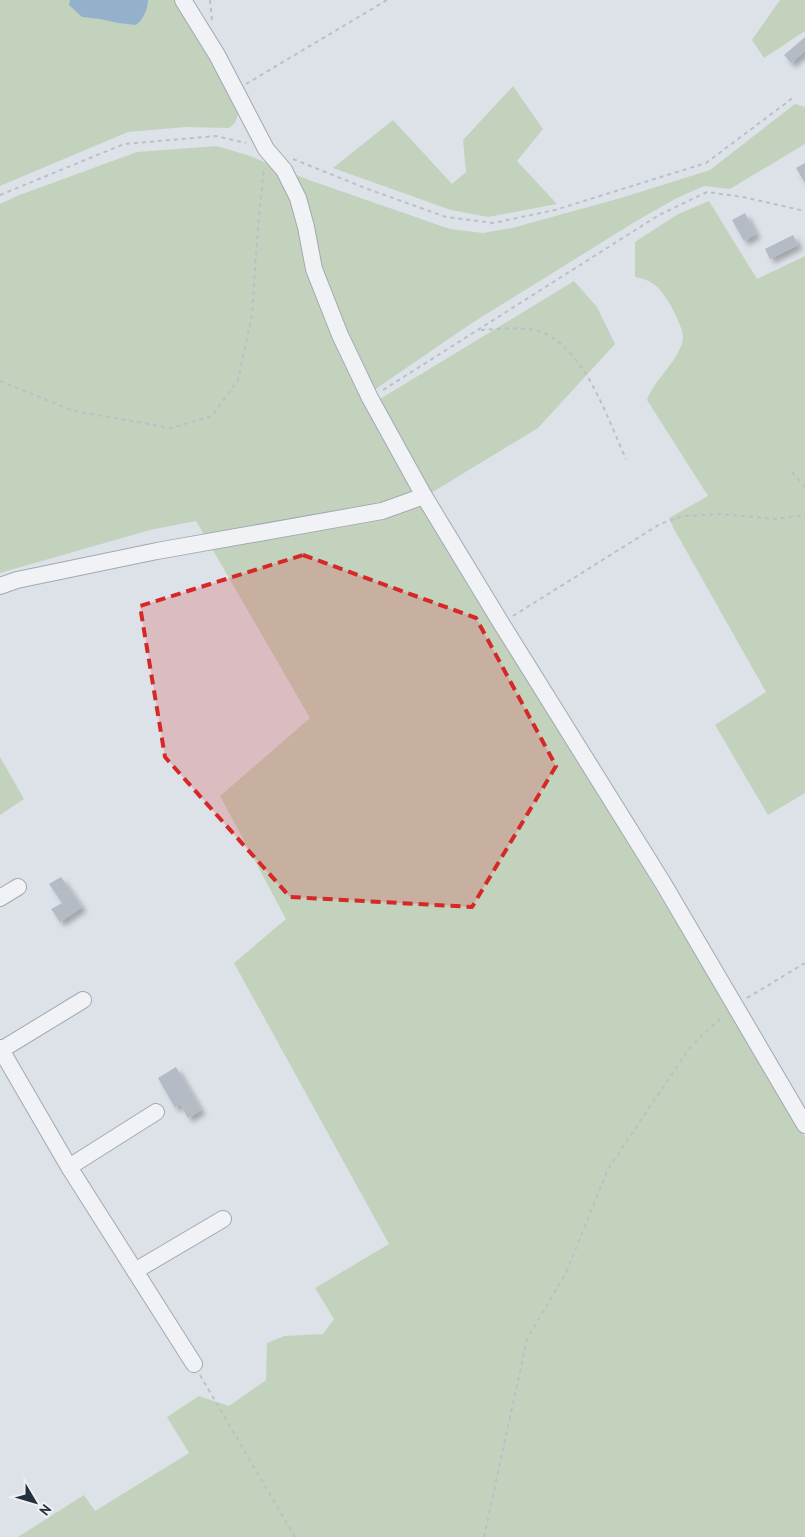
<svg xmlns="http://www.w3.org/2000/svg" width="805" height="1537" font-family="'PT Sans',sans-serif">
	<defs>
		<filter id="shadow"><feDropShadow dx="4.5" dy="4.5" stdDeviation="2.5" flood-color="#0004"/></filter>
	</defs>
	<rect width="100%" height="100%" fill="#dde2e8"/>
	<g fill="#c3d2bd">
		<path d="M0 0H175L224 85 238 114 235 123 229 128 186 127 128 132 0 186Z"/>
		<path d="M780 0H805V31L764 58 752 40Z"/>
		<path d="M513 86 543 129 517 161 557 204 488 217 451 210 333 168 393 120 452 184 466 172 463 140Z"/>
		<path d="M795 104 805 107V144L730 189 704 186 677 198 638 220 472 323 361 399 805 1137V1537H18L84 1495 95 1511 189 1453 167 1417 199 1396 229 1406 266 1380 267 1343 284 1336 323 1334 334 1319 315 1288 389 1244 234 963 286 919 220 796 310 718 196 521 150 530 0 573V204L17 196 137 152 217 146 250 156 309 180 450 229 483 233 512 228 624 197 710 170Z"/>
		<path d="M709 201 757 279 805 256V793L768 815 715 725 766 692 674 529 669 518 708 496 647 400C654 379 682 358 683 337 683 330 679 324 677 318 674 312 672 307 668 301 658 286 654 281 635 277V242L678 214Z"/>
		<path d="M574 281 597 307 615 344 538 428 431 493 380 399Z"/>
		<path d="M0 757 24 799 0 815Z"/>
	</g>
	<path fill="#94b1cb" d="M70 0H148C148 9 143 20 136 25L118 23 100 19 82 17 69 5Z"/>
	<g fill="#b4bbc5" filter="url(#shadow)">
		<path d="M805 37V51L791 63 784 55Z"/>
		<path d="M805 163V183L796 168Z"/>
		<path d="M745 213 756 234 744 241 732 220Z"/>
		<path d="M793 235 798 245 770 259 765 249Z"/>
		<path d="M61 877 82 907 60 922 51 909 62 903 49 884Z"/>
		<path d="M176 1067 201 1110 188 1118 180 1104 175 1108 158 1078Z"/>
	</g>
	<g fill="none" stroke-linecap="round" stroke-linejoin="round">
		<defs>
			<g id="minor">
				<path d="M183 0 217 55 266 149 284 170 298 198 306 227 314 269 340 335 370 398 424 496 501 623 663 883 805 1125"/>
				<path d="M0 586 17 580 157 551 382 511 424 496"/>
				<path d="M0 898 18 887"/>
				<path d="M0 1048 69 1167 194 1364"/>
				<path d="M1 1050 83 1000"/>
				<path d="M69 1167 156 1112"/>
				<path d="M135 1271 223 1219"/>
			</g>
		</defs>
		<use href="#minor" stroke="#a2a9b2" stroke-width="18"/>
		<g stroke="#bbc0c6" stroke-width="2" stroke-dasharray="4 4" stroke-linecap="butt">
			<path d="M210 0 212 20"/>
			<path d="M246 84 387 0"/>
			<path d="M293 159 365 188 446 217 493 223 555 210 706 163 794 97"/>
			<path d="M0 195 124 144 216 136 246 143"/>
			<path d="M481 330C502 329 527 325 546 334 587 354 608 420 626 459"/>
			<path d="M0 381 74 411 171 428 212 416 238 380 252 315 258 226 264 168"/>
			<path d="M383 390 659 215 707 192 743 197 805 211"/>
			<path d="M792 472 805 487"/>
			<path d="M513 616 660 524 683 516 721 514 775 519 805 515"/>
			<path d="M747 998 805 963"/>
			<path d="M200 1375 295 1537"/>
			<path d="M484 1537 527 1339 566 1273 608 1169 691 1046 723 1016"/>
		</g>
		<use href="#minor" stroke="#f0f2f6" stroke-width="16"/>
	</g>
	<path fill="#d62828" fill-opacity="0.2" stroke="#d62828" stroke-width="4" stroke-dasharray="10 6" stroke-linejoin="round" d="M303 555 476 618 556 766 472 907 290 897 165 757 140 606Z"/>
	<g transform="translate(35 1502) rotate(128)" stroke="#ecf0f6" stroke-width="4" paint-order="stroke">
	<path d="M0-4L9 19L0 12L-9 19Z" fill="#25303f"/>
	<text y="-8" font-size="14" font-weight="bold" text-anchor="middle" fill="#25303f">N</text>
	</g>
</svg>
